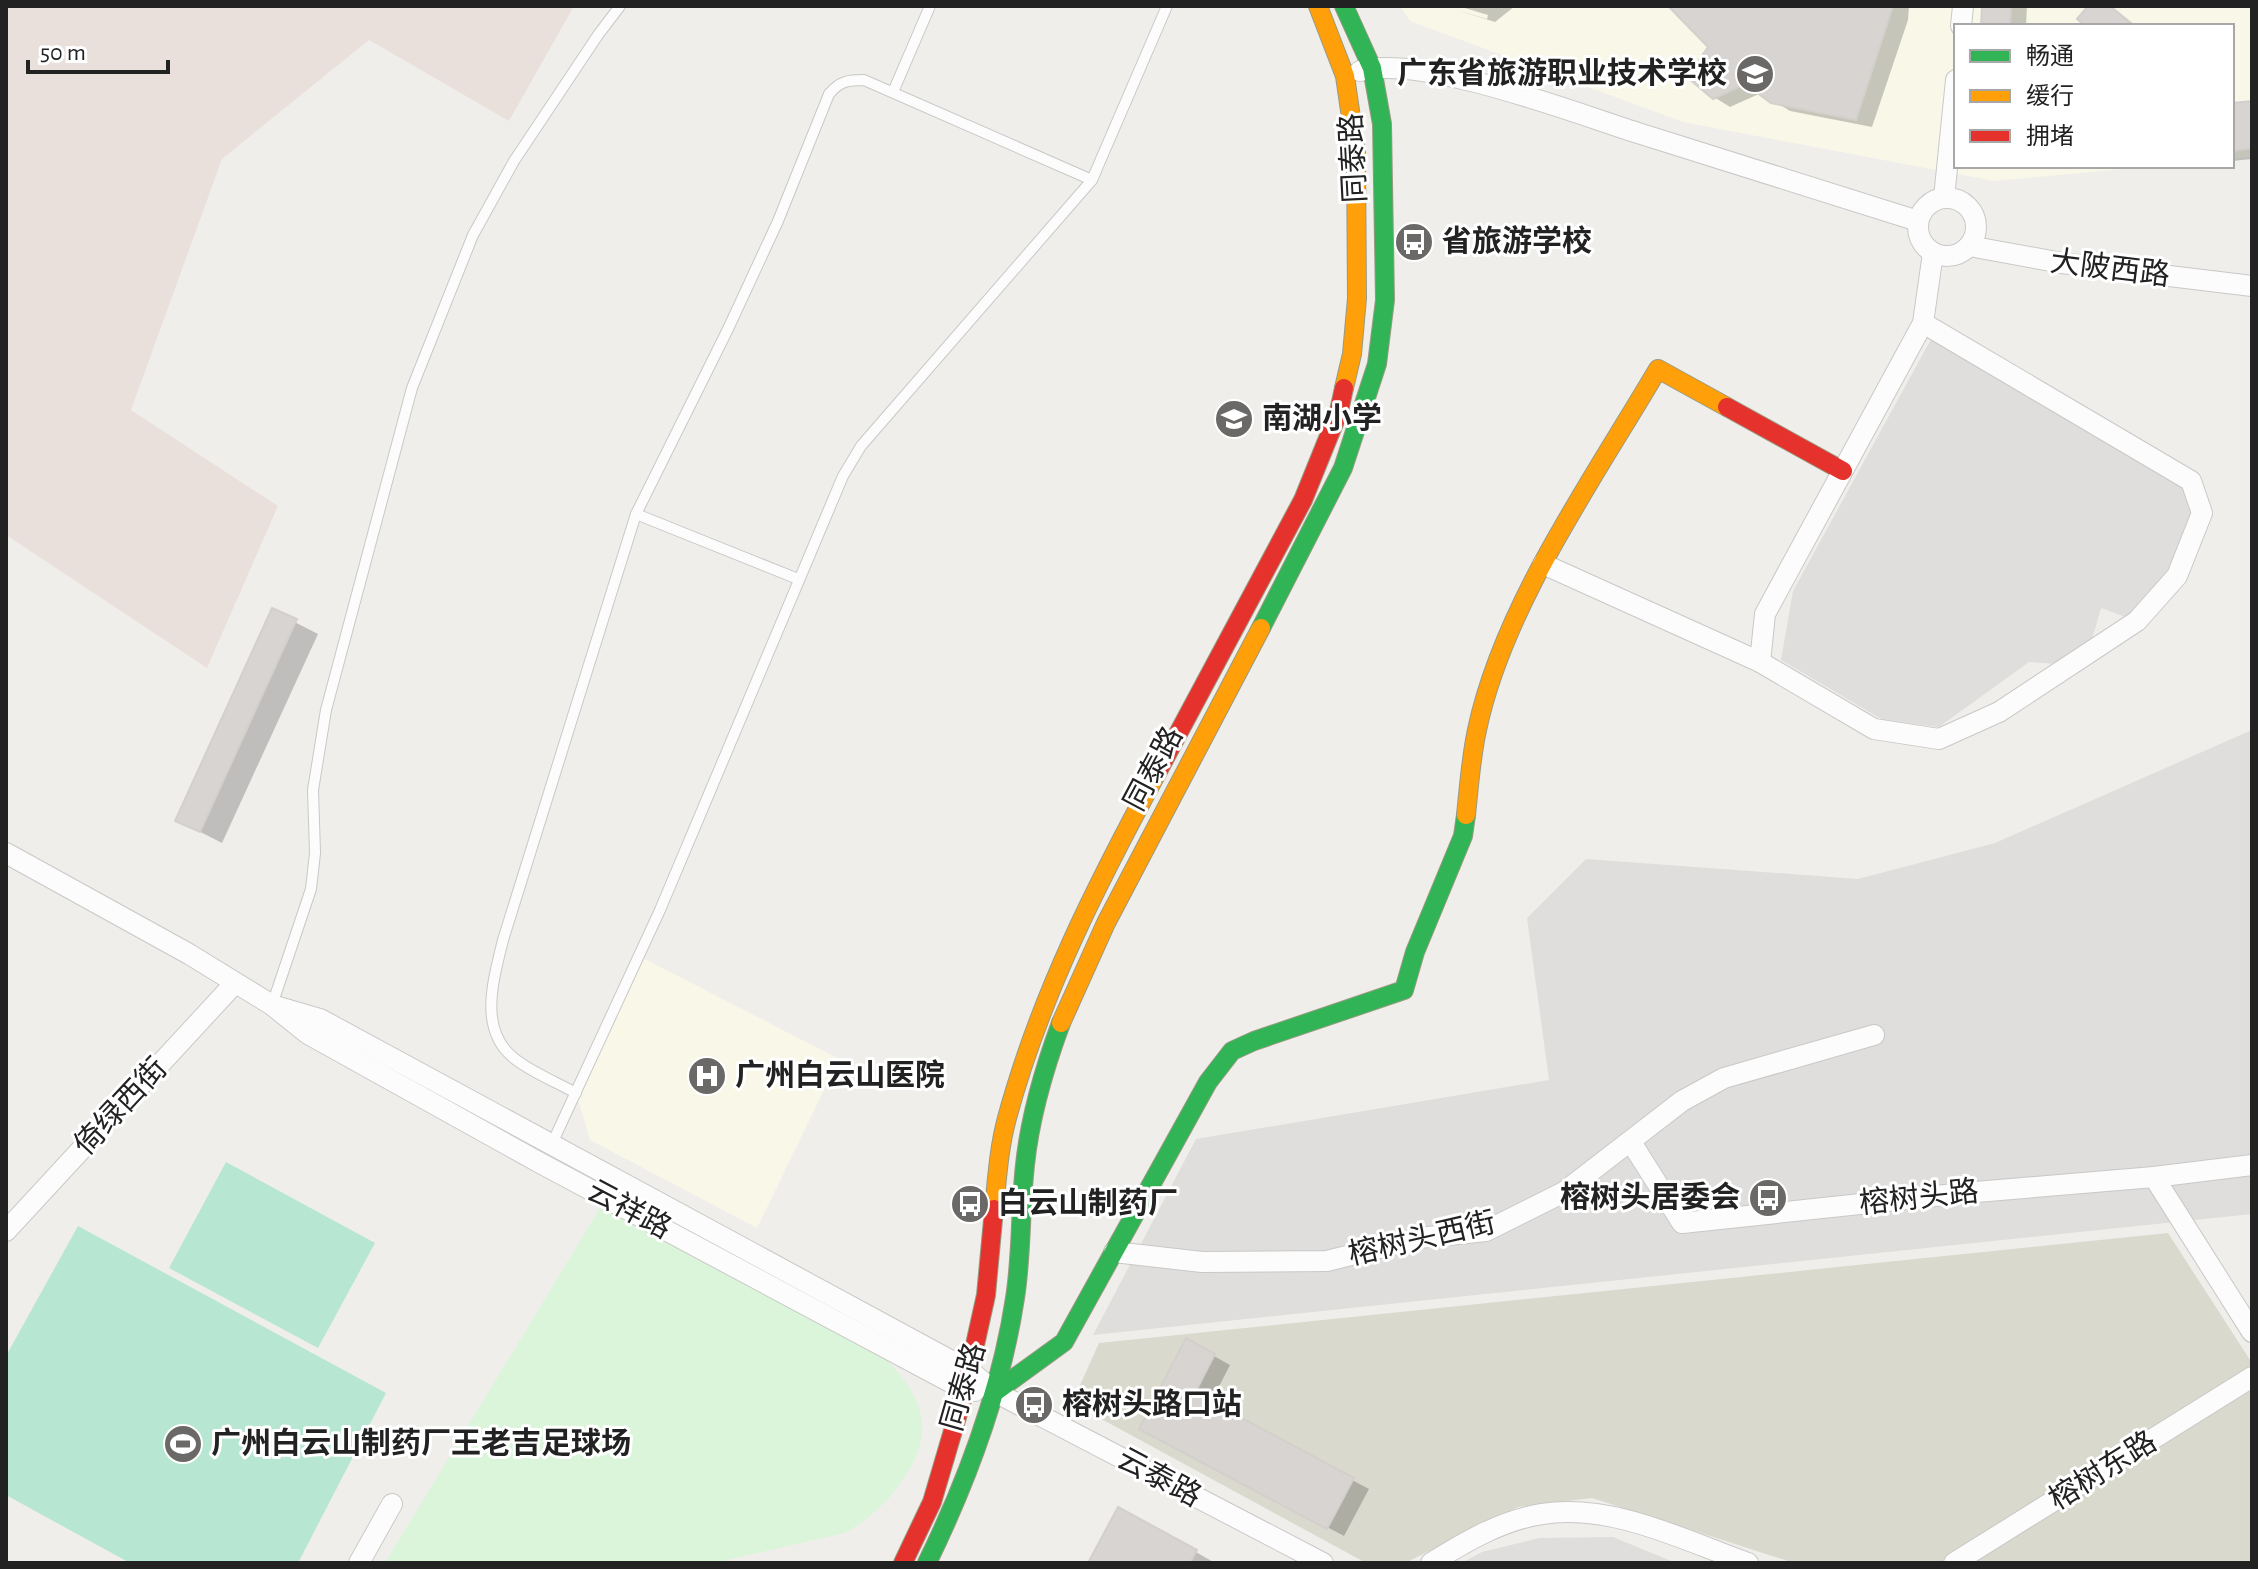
<svg xmlns="http://www.w3.org/2000/svg" width="2258" height="1569" font-family="'Alegreya Sans','Noto Sans SC',sans-serif">
	<rect width="100%" height="100%" fill="#f0eeeb"/>
	<g fill="#dfdedc">
		<path d="M1936 330 2191 481 2202 513 2177 576 2137 621 2101 608 2091 643 2058 664 2029 662 1939 727 1883 720 1781 660 1793 591Z"/>
		<path d="M2252 730V1214L1093 1335 1196 1139 1549 1080 1527 918 1586 859 1858 879 1995 843Z"/>
		<path d="M1613 1537 1676 1563H1461L1482 1552 1539 1538Z"/>
	</g>
	<g fill="#f8f7e8">
		<path d="M1400 6H2252V157L2232 159V26H1956V166H2155L1994 181 1683 122 1410 21Z"/>
		<path d="M639 956 839 1059 757 1228 590 1140 576 1093Z"/>
	</g>
	<path fill="#eae0db" d="M6 6H574L509 121 369 40 222 159 131 410 278 506 207 668 6 535Z"/>
	<path fill="#d9d9cd" d="M2168 1233 2252 1363V1563H1794L1592 1498 1518 1507 1405 1563H1366L1072 1403 1099 1343Z"/>
	<path fill="#daf5da" d="M603 1203 880 1353C921 1394 938 1427 904 1478 888 1502 869 1519 845 1533L714 1563H385Z"/>
	<g fill="#b7e6d2">
		<path d="M226 1162 375 1243 318 1348 169 1268Z"/>
		<path d="M78 1226 386 1393 298 1563H130L6 1495V1356Z"/>
	</g>
	<g fill="#0003">
		<path d="M1458 6H1515L1495 22 1453 9 1487 19 1488 15Z"/>
		<path d="M1670 6H1909L1908 20 1872 127 1790 111 1761 93 1730 107 1714 97 1710 47Z"/>
		<path d="M1984 6H2027L2026 26H1983Z"/>
		<path d="M2091 6H2111L2136 26H2088Z"/>
		<path d="M2252 103V159L2232 161V106Z"/>
		<path d="M273 611 318 634 222 843 177 820Z"/>
		<path d="M1187 1341 1230 1365 1210 1404 1369 1489 1344 1536 1157 1437Z"/>
		<path d="M1119 1510 1196 1552 1215 1563H1091Z"/>
	</g>
	<g fill="#d7d4d2" stroke="#d3d0cc" stroke-width="2">
		<path d="M1668 6H1893L1856 120 1771 103 1745 84 1713 99 1687 77 1708 47Z"/>
		<path d="M1982 6H2011L2010 26H1981Z"/>
		<path d="M2088 6H2110L2134 26H2085L2077 19Z"/>
		<path d="M2252 101V148L2232 151V103Z"/>
		<path d="M272 608 297 619 200 832 175 821Z"/>
		<path d="M1186 1338 1215 1354 1195 1393 1354 1478 1327 1529 1139 1429Z"/>
		<path d="M1118 1507 1197 1550 1190 1563H1088Z"/>
	</g>
	<g fill="none" stroke-linecap="round" stroke-linejoin="round">
		<defs>
			<g id="lane">
				<path d="M893 92 930 6"/>
				<path d="M636 514 728 329 778 221 829 94C840 81 848 80 864 80L1092 180"/>
				<path d="M272 1005 311 889 315 853 313 790 326 710 412 388 473 235 514 161 598 35 620 6"/>
				<path d="M576 1093C556 1082 533 1073 515 1059 477 1030 494 978 503 940L636 514 798 579"/>
				<path d="M550 1148 660 910 843 476 861 446 1092 180 1167 6"/>
			</g>
			<g id="street">
				<path d="M1961 26 1963 6"/>
				<path d="M1360 71C1421 54 1575 113 1638 133 1731 162 1824 192 1918 221"/>
				<circle cx="1947" cy="227" r="29"/>
				<path d="M1944 198 1956 80"/>
				<path d="M1969 246 2062 263 2252 286"/>
				<path d="M1923 323 2191 481 2202 513 2177 576 2137 621 1999 712 1939 739 1874 729 1760 662 1765 614 1923 323 1933 253"/>
				<path d="M1543 564 1760 662"/>
				<path d="M6 853 189 954 272 1005 308 1034 542 1164 965 1390 975 1391"/>
				<path d="M272 1005 320 1019 970 1371 995 1392 1323 1563"/>
				<path d="M1631 1142 1682 1223 1964 1193 2154 1177 2252 1165"/>
				<path d="M2154 1177 2252 1332"/>
				<path d="M6 1231 235 983"/>
				<path d="M1114 1252 1202 1262 1327 1261 1419 1238 1486 1231 1564 1192 1682 1101 1724 1078 1874 1035"/>
				<path d="M359 1563 392 1504"/>
				<path d="M1431 1563C1465 1542 1502 1520 1542 1514 1612 1503 1683 1540 1748 1563"/>
				<path d="M1954 1563 2252 1377"/>
			</g>
			<g id="fast">
				<path d="M1261 628 1343 468 1377 364 1385 300 1382 124 1372 68 1344 6"/>
				<path d="M995 1392 1064 1342 1208 1082 1232 1051 1254 1041 1404 990 1415 952 1463 836 1466 815"/>
				<path d="M927 1563C968 1479 1001 1391 1015 1298 1022 1254 1020 1209 1025 1165 1030 1116 1044 1069 1061 1023"/>
			</g>
			<g id="slow">
				<path d="M1318 6 1345 76 1356 152 1357 298 1352 354 1344 388"/>
				<path d="M1466 815C1469 787 1471 757 1477 730 1503 606 1594 478 1658 369L1727 407"/>
				<path d="M1061 1023 1106 923 1261 628"/>
				<path d="M994 1209C997 1179 999 1147 1007 1118 1040 996 1097 884 1157 773"/>
			</g>
			<g id="jam">
				<path d="M1727 407 1843 471"/>
				<path d="M1157 773 1303 500 1339 411 1344 388"/>
				<path d="M903 1563 932 1502 965 1390 986 1295 994 1209"/>
			</g>
		</defs>
		<use href="#lane" stroke="#c9c8c7" stroke-width="12"/>
		<use href="#street" stroke="#c9c8c7" stroke-width="22"/>
		<use href="#fast" stroke="#999a82" stroke-width="20"/>
		<use href="#slow" stroke="#999a82" stroke-width="20"/>
		<use href="#jam" stroke="#999a82" stroke-width="20"/>
		<use href="#lane" stroke="#fdfcfc" stroke-width="10"/>
		<use href="#street" stroke="#fdfcfc" stroke-width="20"/>
		<use href="#fast" stroke="#30b455" stroke-width="18"/>
		<use href="#slow" stroke="#ff9f0a" stroke-width="18"/>
		<use href="#jam" stroke="#e5322d" stroke-width="18"/>
	</g>
	<defs>
		<symbol id="university-disc" viewBox="-11 -11 22 22"><circle r="9.5" fill="#6a6968" stroke="#fff"/><path d="M0-5L7-2L0 1L-7-2ZM-4 1L0 2.5L4 1V4Q0 6-4 4Z" fill="#fff"/></symbol>
		<symbol id="bus-disc" viewBox="-11 -11 22 22"><circle r="9.5" fill="#6a6968" stroke="#fff"/><path d="M-5-6H5V4H4V6H2V4H-2V6H-4V4H-5ZM-3.5-4V0h7V-4ZM-3.5 1.2v1.5H-2V1.2ZM2 1.2v1.5H3.5V1.2Z" fill="#fff"/></symbol>
		<symbol id="school-disc" viewBox="-11 -11 22 22"><circle r="9.5" fill="#6a6968" stroke="#fff"/><path d="M0-5L7-2L0 1L-7-2ZM-4 1L0 2.5L4 1V4Q0 6-4 4Z" fill="#fff"/></symbol>
		<symbol id="hospital-disc" viewBox="-11 -11 22 22"><circle r="9.5" fill="#6a6968" stroke="#fff"/><path d="M-5-5h3v3.5h4V-5h3V5h-3V1.5h-4V5h-3Z" fill="#fff"/></symbol>
		<symbol id="stadium-disc" viewBox="-11 -11 22 22"><circle r="9.5" fill="#6a6968" stroke="#fff"/><path d="M0-5a6.5 5 0 1 0 0 10a6.5 5 0 1 0 0-10ZM-3.5-1.8h7v3.6h-7Z" fill="#fff"/></symbol>
	</defs>
	<g fill-rule="evenodd">
		<use href="#university-disc" x="1733" y="52" width="44" height="44"/>
		<use href="#bus-disc" x="1392" y="220" width="44" height="44"/>
		<use href="#school-disc" x="1212" y="397" width="44" height="44"/>
		<use href="#hospital-disc" x="685" y="1054" width="44" height="44"/>
		<use href="#bus-disc" x="1746" y="1176" width="44" height="44"/>
		<use href="#bus-disc" x="948" y="1182" width="44" height="44"/>
		<use href="#bus-disc" x="1012" y="1383" width="44" height="44"/>
		<use href="#stadium-disc" x="161" y="1422" width="44" height="44"/>
	</g>
	<g text-anchor="middle" dominant-baseline="central" stroke-width="6" stroke-linejoin="round" paint-order="stroke">
		<g font-size="30" font-weight="bold" fill="#222" stroke="#fff" text-anchor="start">
			<text x="1727" y="74" text-anchor="end">广东省旅游职业技术学校</text>
			<text x="1442" y="242">省旅游学校</text>
			<text x="1262" y="419">南湖小学</text>
			<text x="735" y="1076">广州白云山医院</text>
			<text x="1740" y="1198" text-anchor="end">榕树头居委会</text>
			<text x="998" y="1204">白云山制药厂</text>
			<text x="1062" y="1405">榕树头路口站</text>
			<text x="211" y="1444">广州白云山制药厂王老吉足球场</text>
		</g>
		<g font-size="30" fill="#222" stroke="#fff">
			<text transform="translate(1354 158) rotate(-93)">同泰路</text>
			<text transform="translate(2110 269) rotate(7)">大陂西路</text>
			<text transform="translate(1154 769) rotate(-62)">同泰路</text>
			<text transform="translate(121 1107) rotate(-47)">倚绿西街</text>
			<text transform="translate(1919 1198) rotate(-6)">榕树头路</text>
			<text transform="translate(629 1210) rotate(28)">云祥路</text>
			<text transform="translate(1422 1239) rotate(-13)">榕树头西街</text>
			<text transform="translate(964 1387) rotate(-74)">同泰路</text>
			<text transform="translate(2103 1471) rotate(-32)">榕树东路</text>
			<text transform="translate(1159 1478) rotate(28)">云泰路</text>
		</g>
	</g>
	<rect width="2258" height="1569" fill="none" stroke="#222222" stroke-width="16"/>
	<rect x="1954" y="24" width="280" height="144" fill="#ffffff" stroke="#a7a7a7" stroke-width="2"/>
	<rect x="1970" y="50" width="40" height="12" fill="#30b455" stroke="#a7a7a7" stroke-width="2"/>
	<text x="2026" y="64" font-size="24" fill="#222222">畅通</text>
	<rect x="1970" y="90" width="40" height="12" fill="#ff9f0a" stroke="#a7a7a7" stroke-width="2"/>
	<text x="2026" y="104" font-size="24" fill="#222222">缓行</text>
	<rect x="1970" y="130" width="40" height="12" fill="#e5322d" stroke="#a7a7a7" stroke-width="2"/>
	<text x="2026" y="144" font-size="24" fill="#222222">拥堵</text>
	<path d="M28 60v12h140v-12" fill="none" stroke="#222222" stroke-width="4"/>
	<text x="40" y="60" font-size="24" fill="#222222" stroke="#ffffff" stroke-width="6" paint-order="stroke">50 m</text>
</svg>
